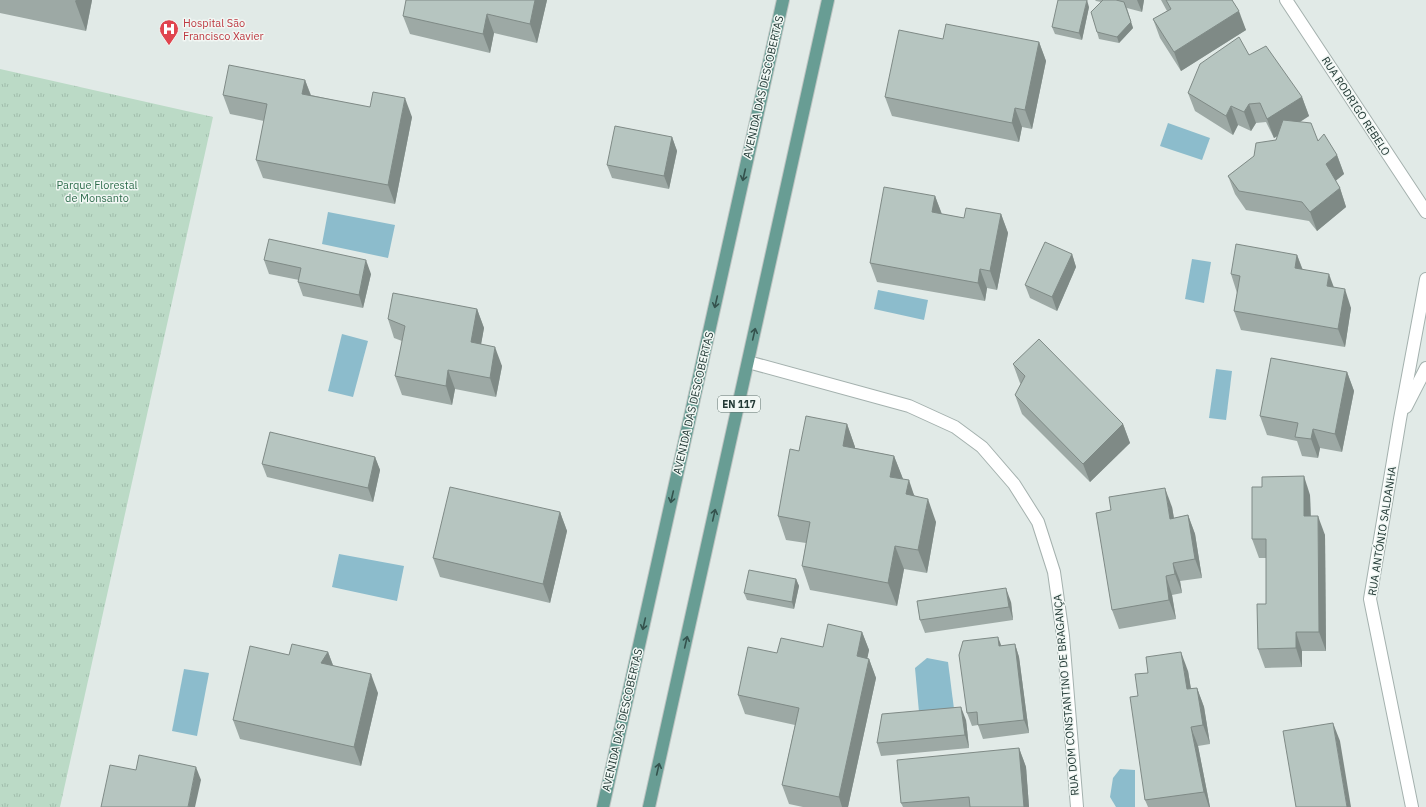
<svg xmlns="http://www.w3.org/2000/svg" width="1426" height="807" font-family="'IBM Plex Sans',sans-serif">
	<defs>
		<pattern id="park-tufts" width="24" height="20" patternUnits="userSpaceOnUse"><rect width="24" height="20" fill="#bbdac6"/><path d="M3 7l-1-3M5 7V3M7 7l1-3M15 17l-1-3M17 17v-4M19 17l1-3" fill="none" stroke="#a0bcab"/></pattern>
	</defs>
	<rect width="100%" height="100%" fill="#e1eae7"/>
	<path fill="url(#park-tufts)" d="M0 69 213 117 60 807H0Z"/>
	<g fill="#8cbccc">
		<path d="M1168 123 1210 138 1202 160 1160 146Z"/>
		<path d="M328 212 395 225 388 258 322 244Z"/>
		<path d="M1192 259 1211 262 1204 303 1185 299Z"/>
		<path d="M878 290 928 300 924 320 874 309Z"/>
		<path d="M342 334 368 341 353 397 328 391Z"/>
		<path d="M1216 369 1232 371 1226 420 1209 418Z"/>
		<path d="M339 554 404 566 397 601 332 587Z"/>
		<path d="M927 658 948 662 954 709 919 712 915 668Z"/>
		<path d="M184 669 209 673 197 736 172 731Z"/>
		<path d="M1120 769 1135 770V807H1116L1110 797 1113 778Z"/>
	</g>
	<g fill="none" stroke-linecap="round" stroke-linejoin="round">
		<defs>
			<g id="minor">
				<path d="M1286 0 1426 212"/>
				<path d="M748 362 909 406 955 427 982 447 1014 484 1038 522 1054 572 1063 636 1077 807"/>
				<path d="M1406 407 1426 368"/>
				<path d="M1412 807 1370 599 1400 419 1426 279"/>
			</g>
			<g id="major">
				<path d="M603 807 783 0"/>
				<path d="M649 807 828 0"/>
			</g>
		</defs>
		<use href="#minor" stroke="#a4b1ae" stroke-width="14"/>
		<use href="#major" stroke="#bdc4c2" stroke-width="14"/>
		<use href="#minor" stroke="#fff" stroke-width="12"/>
		<use href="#major" stroke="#689d94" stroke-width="12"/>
	</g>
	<g fill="#9da9a5">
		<path d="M0 0H92L86 31 0 13Z"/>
		<path d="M547 0 537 43 494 33 490 53 410 34 403 16Z"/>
		<path d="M1095 0H1144L1142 12 1127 8 1133 28 1119 43 1099 39 1097 32 1101 2 1096 1Z"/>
		<path d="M1161 0H1232L1246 30 1181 71 1160 38 1153 19 1167 11Z"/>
		<path d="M1089 7 1082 40 1055 34 1052 27Z"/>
		<path d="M943 39 1039 42 1046 61 1032 129 1022 127 1019 142 892 116 885 97Z"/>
		<path d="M1249 55 1302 97 1309 116 1300 122 1318 141 1337 155 1344 174 1335 181 1340 188 1346 207 1317 231 1309 221 1246 210 1235 194 1228 176 1276 140 1278 136 1274 138 1266 122 1256 123 1251 131 1238 125 1233 135 1195 111 1188 93Z"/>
		<path d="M305 80 311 95 412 117 395 204 263 178 256 160 264 121 230 114 223 95Z"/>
		<path d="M672 137 677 151 669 189 612 178 607 165Z"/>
		<path d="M935 196 942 214 964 218 1001 214 1008 233 997 290 987 288 985 301 877 282 870 263Z"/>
		<path d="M1072 254 1076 267 1057 311 1030 298 1025 285Z"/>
		<path d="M1297 255 1303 270 1333 287 1351 308 1345 347 1241 330 1234 311 1237 293 1231 274Z"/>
		<path d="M264 260 371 274 363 308 303 296 298 282 299 280 269 274Z"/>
		<path d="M477 309 484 328 481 344 502 366 496 397 455 389 452 405 402 395 395 376 402 341 394 338 388 319Z"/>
		<path d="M1013 364 1123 424 1130 443 1090 482 1022 414 1015 395 1021 384 1020 383Z"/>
		<path d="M1347 372 1354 391 1342 452 1320 448 1318 458 1302 456 1297 441 1267 435 1260 416Z"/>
		<path d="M847 424 855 447V448L894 456 903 479 915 496 936 522 927 573 904 569 897 606 810 590 802 566 806 543 786 540 778 516 799 451Z"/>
		<path d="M375 457 380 470 373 502 267 477 262 464Z"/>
		<path d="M1310 495 1311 516 1325 535 1326 651H1302V667L1265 668 1258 649 1266 604V558H1259L1252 539Z"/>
		<path d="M1172 507 1174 518 1188 515 1195 534 1202 578 1180 581 1182 593 1172 595 1176 619 1119 629 1112 610Z"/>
		<path d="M560 512 567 531 550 603 440 577 433 558Z"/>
		<path d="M796 579 799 586 794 609 747 600 744 593Z"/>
		<path d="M1011 602 1013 620 925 633 920 620Z"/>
		<path d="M862 632 869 650 867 658 869 659 876 678 848 807H803L789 804 782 785 795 725 745 714 738 695 777 653 823 647Z"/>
		<path d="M1015 644 1019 657 1029 733 983 739 978 725 972 726 967 713 1001 646Z"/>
		<path d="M328 652 333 665 378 693 361 766 240 739 233 720 289 655Z"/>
		<path d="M1188 671 1191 689 1197 688 1204 707 1210 744 1198 746 1210 807H1148L1145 800 1138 696Z"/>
		<path d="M966 720 969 748 881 756 877 743Z"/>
		<path d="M1019 748 1026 767 1029 807H903L901 803Z"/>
	</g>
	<g fill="#7f8a86">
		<path d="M76 0H92L86 31 75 1Z"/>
		<path d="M535 0H547L537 43 530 24Z"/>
		<path d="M1087 0 1089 7 1082 40 1079 33Z"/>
		<path d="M1137 0H1144L1142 12Z"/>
		<path d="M1124 2 1133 28 1119 43 1117 37Z"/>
		<path d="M1239 11 1246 30 1181 71 1174 52Z"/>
		<path d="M487 14 494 33 490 53 483 34Z"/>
		<path d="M1039 42 1046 61 1032 129 1025 110Z"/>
		<path d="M305 80 312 99 302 94Z"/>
		<path d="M1302 97 1309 116 1274 138 1267 119Z"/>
		<path d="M405 98 412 117 395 204 388 185Z"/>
		<path d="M1249 104 1256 123 1251 131 1244 112Z"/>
		<path d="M1231 106 1238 125 1233 135 1226 116Z"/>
		<path d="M1015 108 1022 127 1019 142 1012 123Z"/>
		<path d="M672 137 677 151 669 189 664 176Z"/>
		<path d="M1337 155 1344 174 1333 183 1326 164Z"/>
		<path d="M1340 188 1346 207 1317 231 1310 212Z"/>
		<path d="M935 196 942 215 932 212Z"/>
		<path d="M1001 214 1008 233 997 290 990 271Z"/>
		<path d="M1072 254 1076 267 1057 311 1052 297Z"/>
		<path d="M1297 255 1304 274 1295 268Z"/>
		<path d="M366 260 371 274 363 308 359 295Z"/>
		<path d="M980 269 987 288 985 301 978 283Z"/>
		<path d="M1329 274 1336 293 1327 286Z"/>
		<path d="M1345 289 1351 308 1345 347 1338 329Z"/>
		<path d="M477 309 484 328 478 361 471 342Z"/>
		<path d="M495 347 502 366 496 397 490 378Z"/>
		<path d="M448 370 455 389 452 405 446 386Z"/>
		<path d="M1347 372 1354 391 1342 452 1335 434Z"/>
		<path d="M847 424 855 447 851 470 843 446Z"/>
		<path d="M1123 424 1130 443 1090 482 1083 464Z"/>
		<path d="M1313 429 1320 448 1318 458 1311 439Z"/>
		<path d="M894 456 903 479 890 477Z"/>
		<path d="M375 457 380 470 373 502 368 488Z"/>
		<path d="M1304 476 1310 495 1311 535 1304 516Z"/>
		<path d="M909 480 917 504 906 494Z"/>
		<path d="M1165 488 1172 507 1177 537 1170 519Z"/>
		<path d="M928 499 936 522 927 573 918 550Z"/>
		<path d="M560 512 567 531 550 603 543 584Z"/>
		<path d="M1188 515 1195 534 1202 578 1195 559Z"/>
		<path d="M1318 516 1325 535 1326 651 1319 632Z"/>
		<path d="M895 546 904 569 897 606 888 583Z"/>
		<path d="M1173 563 1180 581 1182 593 1175 574Z"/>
		<path d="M1166 576 1172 595 1176 619 1169 600Z"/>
		<path d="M796 579 799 586 794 609 792 602Z"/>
		<path d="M1006 588 1011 602 1013 620 1009 607Z"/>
		<path d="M862 632 869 650 864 675 857 656Z"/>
		<path d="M1296 632 1302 651V667L1296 648Z"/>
		<path d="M998 637 1003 650 999 646Z"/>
		<path d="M1015 644 1019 657 1029 733 1024 720Z"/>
		<path d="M328 652 335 671 321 663Z"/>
		<path d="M1181 652 1188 671 1194 708 1187 689Z"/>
		<path d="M869 659 876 678 848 807H842L839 797Z"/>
		<path d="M371 674 378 693 361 766 354 747Z"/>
		<path d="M1197 688 1204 707 1210 744 1203 725Z"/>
		<path d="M961 707 966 720 969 748 965 735Z"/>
		<path d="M1333 723 1340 741 1351 807H1347Z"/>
		<path d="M1191 727 1198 746 1210 807H1209L1204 792Z"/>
		<path d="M1019 748 1026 767 1029 807H1024Z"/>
		<path d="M196 767 201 780 195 807H188Z"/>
	</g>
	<g fill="#b6c5c0" stroke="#7f8a86">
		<path d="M406 0H535L530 24 487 14 483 34 403 16Z"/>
		<path d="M1058 0H1087L1079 33 1052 27Z"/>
		<path d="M1103 0H1116L1124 2 1131 22 1117 37 1097 32 1091 12Z"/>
		<path d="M1166 0H1232L1239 11 1174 52 1153 19 1171 9Z"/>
		<path d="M946 24 1039 42 1025 110 1015 108 1012 123 885 97 899 30 943 39Z"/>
		<path d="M1239 37 1249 55 1266 46 1302 97 1267 119 1260 103 1249 104 1244 112 1231 106 1226 116 1188 93 1200 64Z"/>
		<path d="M229 65 305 80 302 94 370 107 373 92 405 98 388 185 256 160 267 104 223 95Z"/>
		<path d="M1283 120 1311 123 1318 141 1324 134 1337 155 1326 164 1340 188 1310 212 1302 202 1239 191 1228 176 1254 156 1256 143 1276 140Z"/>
		<path d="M615 126 672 137 664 176 607 165Z"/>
		<path d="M884 187 935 196 932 212 964 218 966 208 1001 214 990 271 980 269 978 283 870 263Z"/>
		<path d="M269 239 366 260 359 295 298 282 301 268 264 260Z"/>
		<path d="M1045 242 1072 254 1052 297 1025 285Z"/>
		<path d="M1236 244 1297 255 1295 268 1329 274 1327 286 1345 289 1338 329 1234 311 1240 276 1231 274Z"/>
		<path d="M393 293 477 309 471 342 495 347 490 378 448 370 446 386 395 376 405 326 388 319Z"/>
		<path d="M1039 339 1123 424 1083 464 1015 395 1025 376 1013 364Z"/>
		<path d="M1271 358 1347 372 1335 434 1313 429 1311 439 1295 437 1298 423 1260 416Z"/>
		<path d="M806 416 847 424 843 446 894 456 890 477 909 480 906 494 928 499 918 550 895 546 888 583 802 566 810 522 778 516 790 449 799 451Z"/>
		<path d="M270 432 375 457 368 488 262 464Z"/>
		<path d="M1304 476V516H1318L1319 632H1296V648L1258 649 1257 604H1266V539H1252V487H1262V477Z"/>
		<path d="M450 487 560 512 543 584 433 558Z"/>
		<path d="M1165 488 1170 519 1188 515 1195 559 1173 563 1175 574 1166 576 1169 600 1112 610 1096 513 1111 510 1109 497Z"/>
		<path d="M749 570 796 579 792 602 744 593Z"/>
		<path d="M1006 588 1009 607 920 620 917 601Z"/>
		<path d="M828 624 862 632 857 656 869 659 839 797 782 785 799 708 738 695 748 647 777 653 781 638 823 647Z"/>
		<path d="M998 637 999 646 1015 644 1024 720 978 725 977 712 967 713 959 655 963 641Z"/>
		<path d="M292 644 328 652 321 663 371 674 354 747 233 720 250 646 289 655Z"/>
		<path d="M1181 652 1187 689 1197 688 1203 725 1191 727 1204 792 1145 800 1130 697 1138 696 1135 674 1148 673 1146 657Z"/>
		<path d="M961 707 965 735 877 743 882 714Z"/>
		<path d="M1333 723 1347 807H1296L1283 731Z"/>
		<path d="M1019 748 1024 807H970L969 797 901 803 897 760Z"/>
		<path d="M139 755 196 767 188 807H101L110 765 136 770Z"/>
	</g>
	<defs><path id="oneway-shaft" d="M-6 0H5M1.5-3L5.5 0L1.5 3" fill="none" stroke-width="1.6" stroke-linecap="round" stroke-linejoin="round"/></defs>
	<g stroke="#34524d">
		<use href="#oneway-shaft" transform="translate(744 175) rotate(103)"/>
		<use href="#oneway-shaft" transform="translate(716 302) rotate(103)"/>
		<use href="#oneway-shaft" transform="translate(754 334) rotate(-77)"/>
		<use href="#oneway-shaft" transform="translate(672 497) rotate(103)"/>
		<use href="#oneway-shaft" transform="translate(714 515) rotate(-77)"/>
		<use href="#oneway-shaft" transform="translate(644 624) rotate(103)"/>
		<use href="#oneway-shaft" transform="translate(686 642) rotate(-77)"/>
		<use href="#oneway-shaft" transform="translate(658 769) rotate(-77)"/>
	</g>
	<defs>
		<symbol id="hospital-pin" viewBox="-11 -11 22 30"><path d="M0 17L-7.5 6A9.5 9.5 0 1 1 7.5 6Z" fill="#e0444e" stroke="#f1f7f4"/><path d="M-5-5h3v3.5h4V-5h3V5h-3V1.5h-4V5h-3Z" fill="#fff"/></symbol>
	</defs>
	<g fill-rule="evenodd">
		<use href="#hospital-pin" x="158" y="18" width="22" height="30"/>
	</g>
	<g text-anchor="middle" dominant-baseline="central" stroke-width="3" stroke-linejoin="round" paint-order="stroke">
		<rect fill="#f1f7f4" stroke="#60726e" stroke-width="1" x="718" y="396" width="42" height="16" rx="3"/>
		<g font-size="10" font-weight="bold" fill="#223935">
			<text x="739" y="404">EN 117</text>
		</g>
		<g font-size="11" fill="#be3a42" stroke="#f1f7f4" text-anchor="start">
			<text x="183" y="23">Hospital São<tspan x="183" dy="13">Francisco Xavier</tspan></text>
		</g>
		<g font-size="11" fill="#223935" stroke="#f1f7f4">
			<text transform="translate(763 87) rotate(-77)">AVENIDA DAS DESCOBERTAS</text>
			<text transform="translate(1356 106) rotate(57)">RUA RODRIGO REBELO</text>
			<text transform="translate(693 403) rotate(-77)">AVENIDA DAS DESCOBERTAS</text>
			<text transform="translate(1382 531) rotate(-81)">RUA ANTÓNIO SALDANHA</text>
			<text transform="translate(1066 695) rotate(-95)">RUA DOM CONSTANTINO DE BRAGANÇA</text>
			<text transform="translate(622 720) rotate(-77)">AVENIDA DAS DESCOBERTAS</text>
		</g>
		<g font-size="11" fill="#2f6d4d" stroke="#f1f7f4">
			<text x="97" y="185">Parque Florestal<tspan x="97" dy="13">de Monsanto</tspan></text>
		</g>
	</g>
</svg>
